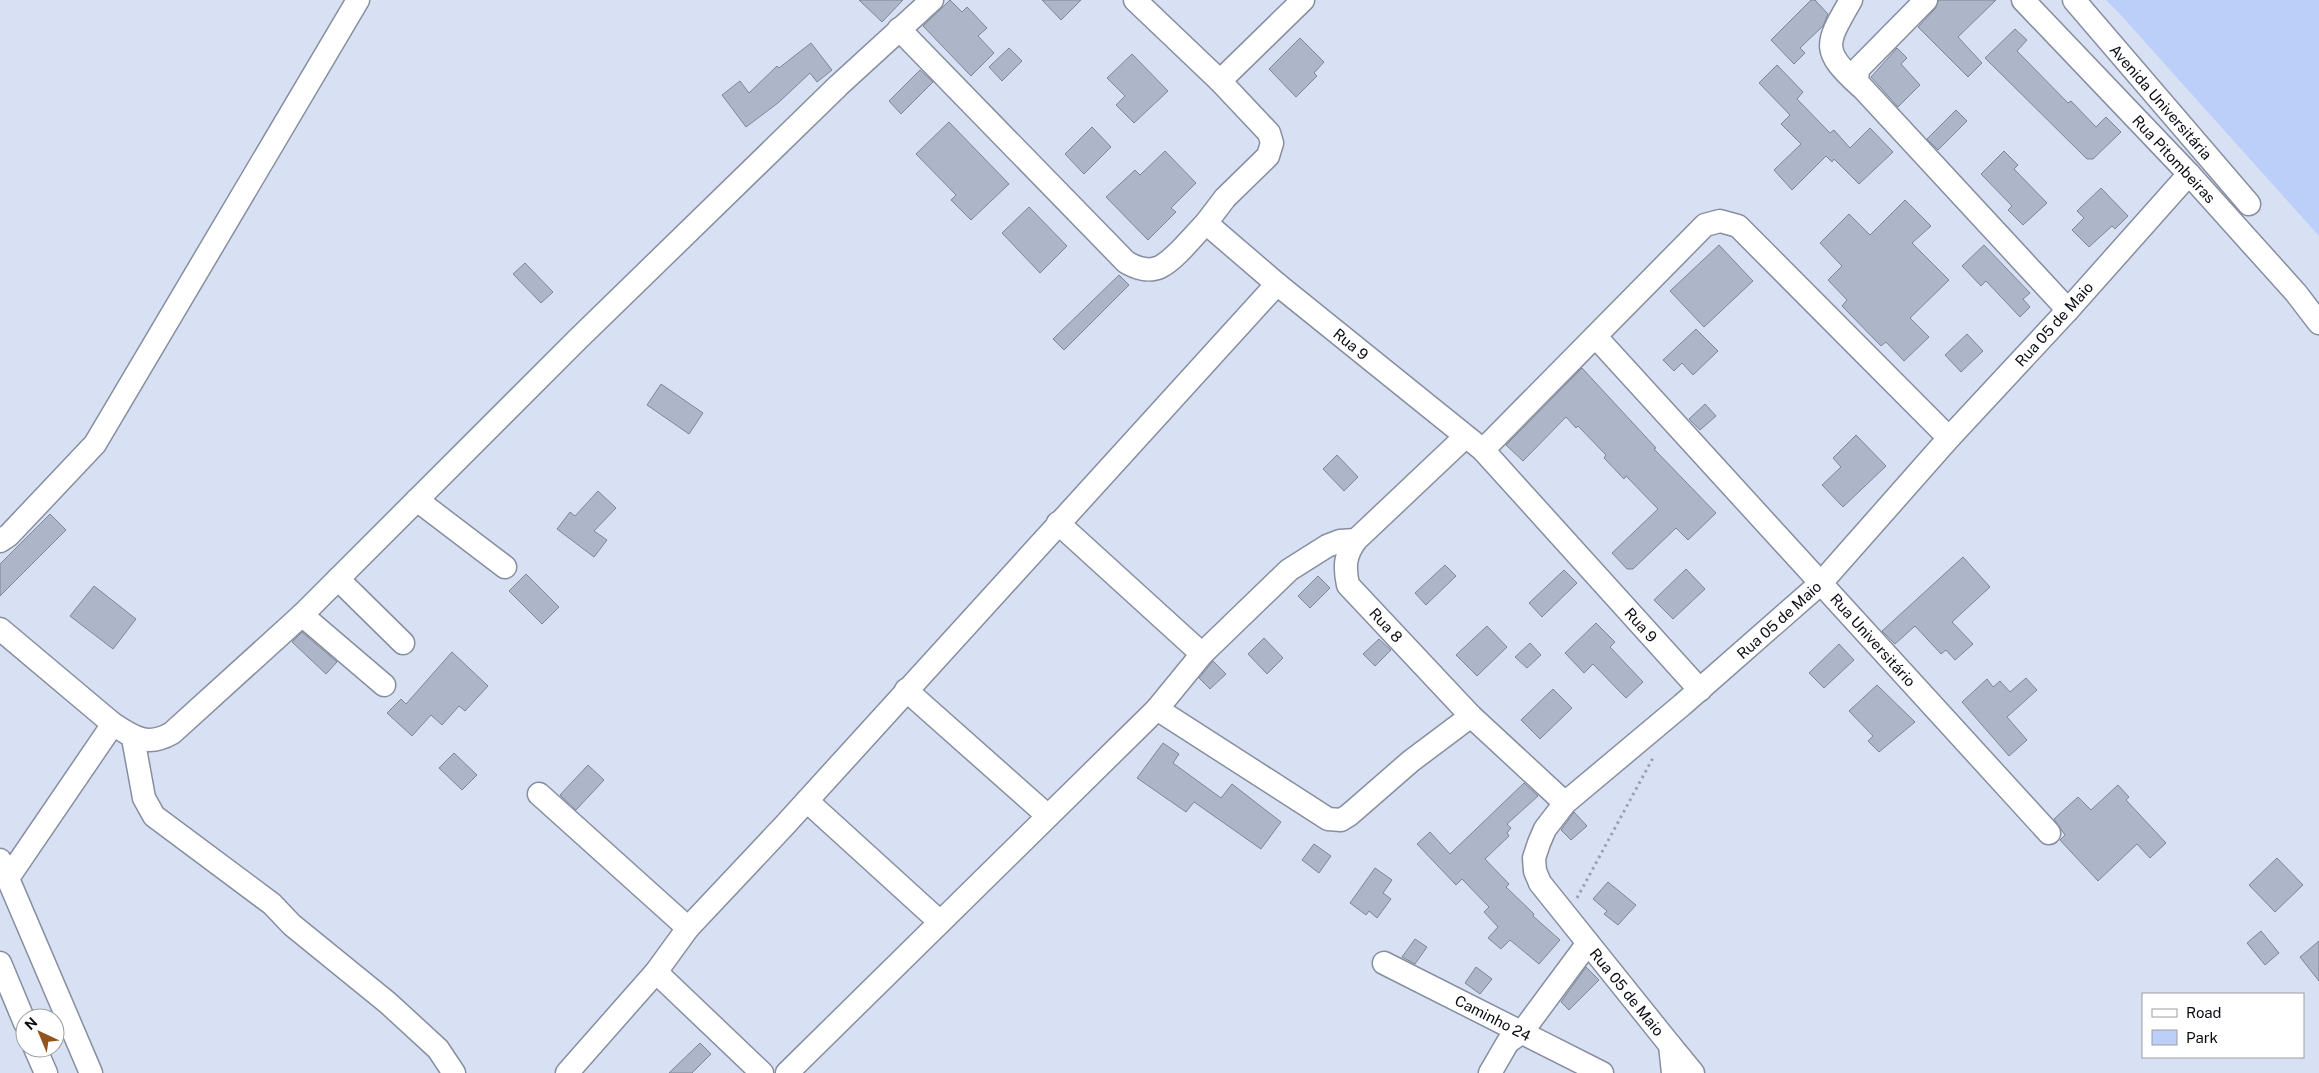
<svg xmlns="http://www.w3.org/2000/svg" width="2319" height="1073" font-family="'Public Sans',sans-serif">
	<rect width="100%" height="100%" fill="#d8e1f4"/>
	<path fill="#bccff9" d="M2106 0H2319V236L2118 12Z"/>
	<g fill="#adb5c8" stroke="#7e8697">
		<path d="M859 0H903L882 22Z"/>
		<path d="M950 0 962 12 967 7 987 28 978 36 994 53 971 76 923 26Z"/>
		<path d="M1042 0H1081L1061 20Z"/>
		<path d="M1811 0H1815L1828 14 1823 26 1800 48 1805 53 1794 64 1771 40Z"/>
		<path d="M1939 0H1996L1958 37 1982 63 1968 77 1918 27 1935 9Z"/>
		<path d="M2015 29 2027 40 2017 51 2068 103 2071 101 2096 127 2106 117 2121 132 2093 159H2087L1985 58Z"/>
		<path d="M1300 38 1324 62 1314 73 1317 76 1296 97 1269 69Z"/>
		<path d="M811 43 832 70 817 82 810 73 778 103 746 127 722 95 740 81 749 93 777 66 779 68Z"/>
		<path d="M1009 48 1022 61 1002 81 989 67Z"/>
		<path d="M1897 48 1907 58 1901 64 1920 85 1898 107 1871 77Z"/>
		<path d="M1132 54 1168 91 1134 123 1116 105 1125 96 1107 78Z"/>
		<path d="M1777 65 1803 92 1797 99 1830 133 1834 130 1850 148 1870 128 1893 152 1859 184 1834 159 1832 162 1826 156 1792 190 1774 170 1801 144 1781 124 1790 115 1759 83Z"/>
		<path d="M920 70 933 82 901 114 889 101Z"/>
		<path d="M1956 110 1967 121 1938 150 1927 139Z"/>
		<path d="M949 122 1009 184 971 220 951 200 956 195 916 154Z"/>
		<path d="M1092 127 1111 147 1084 174 1065 154Z"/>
		<path d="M1165 151 1196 183 1171 208 1176 212 1148 240 1106 197 1135 170 1140 175Z"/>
		<path d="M2004 151 2018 165 2014 169 2047 203 2023 225 2008 210 2012 206 1981 174Z"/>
		<path d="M2101 188 2128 216 2115 229 2112 226 2089 247 2072 230 2084 218 2077 211Z"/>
		<path d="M1905 200 1931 226 1912 243 1949 280 1910 318 1929 337 1904 361 1886 342 1881 346 1842 306 1847 300 1828 280 1842 266 1820 243 1849 214 1870 235Z"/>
		<path d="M1029 207 1067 246 1040 273 1002 233Z"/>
		<path d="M1719 245 1753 281 1704 327 1670 291Z"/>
		<path d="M1984 245 2030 293 2023 299 2030 307 2020 317 1986 281 1981 286 1962 266Z"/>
		<path d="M525 263 553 292 541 303 513 274Z"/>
		<path d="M1119 275 1129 285 1064 350 1053 339Z"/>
		<path d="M1696 329 1718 351 1693 375 1682 363 1674 371 1663 360Z"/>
		<path d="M1967 334 1983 351 1961 372 1945 355Z"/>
		<path d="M1582 368 1656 448 1654 449 1716 513 1688 540 1676 528 1633 569H1627L1612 553 1658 509 1626 476 1624 479 1604 458 1606 455 1578 426 1576 428 1566 417 1523 461 1506 445Z"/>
		<path d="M661 384 703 413 689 434 647 405Z"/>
		<path d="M1705 404 1716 416 1700 430 1689 419Z"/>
		<path d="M1856 435 1886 466 1843 507 1822 485 1841 467 1833 458Z"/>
		<path d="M1337 455 1358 477 1344 491 1323 469Z"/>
		<path d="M598 491 616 508 594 531 607 540 594 557 557 529 570 512 575 516Z"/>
		<path d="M50 514 66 530 0 596V564Z"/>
		<path d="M1963 557 1990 587 1952 622 1973 644 1955 660 1946 650 1941 654 1915 626 1895 644 1882 631Z"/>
		<path d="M1445 565 1456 576 1426 605 1415 593Z"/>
		<path d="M1686 569 1705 589 1673 619 1654 600Z"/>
		<path d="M1564 570 1577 583 1542 617 1529 603Z"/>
		<path d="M526 574 559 607 542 624 509 591Z"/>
		<path d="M1318 576 1330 588 1310 608 1298 596Z"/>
		<path d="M94 586 136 619 113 649 70 616Z"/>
		<path d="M1596 623 1615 642 1610 647 1643 682 1626 698 1593 664 1584 673 1565 653Z"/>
		<path d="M1487 626 1507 647 1477 676 1456 655Z"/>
		<path d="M302 632 337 662 326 674 292 642Z"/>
		<path d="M1264 638 1283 658 1267 674 1248 654Z"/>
		<path d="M1379 639 1391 650 1375 666 1363 654Z"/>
		<path d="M1530 643 1541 655 1527 668 1515 657Z"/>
		<path d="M1839 644 1854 660 1824 688 1809 673Z"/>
		<path d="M452 652 488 686 465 711 459 706 442 725 431 715 412 736 387 713 401 699 406 704Z"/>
		<path d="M1213 661 1226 674 1210 689 1199 678Z"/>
		<path d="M2026 678 2037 690 2007 717 2027 740 2009 756 1962 702 1987 679 1993 687 2000 681 2010 692Z"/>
		<path d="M1877 685 1915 722 1879 752 1868 741 1873 736 1849 711Z"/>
		<path d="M1553 689 1572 708 1540 739 1521 720Z"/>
		<path d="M1163 743 1179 754 1173 763 1221 798 1232 784 1281 822 1261 849 1194 802 1186 812 1137 778Z"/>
		<path d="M454 753 477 775 462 790 439 768Z"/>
		<path d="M588 765 604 780 576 810 560 795Z"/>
		<path d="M1524 783 1538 796 1507 824 1511 828 1507 833 1509 836 1485 859 1509 884 1506 887 1534 914 1533 916 1560 940 1539 964 1510 940 1501 949 1488 938 1498 927 1484 912 1489 907 1462 879 1456 885 1417 844 1430 832 1450 854Z"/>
		<path d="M2118 785 2129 797 2126 800 2166 843 2150 858 2137 844 2098 881 2060 840 2065 835 2054 819 2078 797 2091 810Z"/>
		<path d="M1574 812 1587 826 1571 840 1561 830Z"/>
		<path d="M1314 844 1331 856 1319 873 1302 860Z"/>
		<path d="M2277 858 2303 885 2275 912 2249 885Z"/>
		<path d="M1375 868 1392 880 1383 893 1391 899 1377 918 1369 911 1366 915 1350 903Z"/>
		<path d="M1608 882 1636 905 1618 925 1604 914 1607 911 1593 899Z"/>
		<path d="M2261 931 2279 953 2265 965 2247 943Z"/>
		<path d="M1415 939 1427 947 1415 964 1402 957Z"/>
		<path d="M2319 941V981L2300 957Z"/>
		<path d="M1476 967 1492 979 1480 994 1465 983Z"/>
		<path d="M1586 967 1599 980 1569 1010 1561 1002Z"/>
		<path d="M700 1043 711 1054 692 1073H669Z"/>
	</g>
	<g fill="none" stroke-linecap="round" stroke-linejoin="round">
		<defs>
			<g id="minor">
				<path d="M1135 0 1220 81"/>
				<path d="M1303 0 1220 81 1269 133 1272 143 1268 156 1225 198 1206 223 1277 284 1483 450 1700 690"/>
				<path d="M1851 0C1825 45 1821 50 1860 86"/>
				<path d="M1926 0 1858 69 1857 82 2068 310"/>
				<path d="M2023 0 2189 174 2296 293 2319 323"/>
				<path d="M2074 0 2249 204"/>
				<path d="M899 29 1126 262C1136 268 1149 272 1160 267 1176 259 1193 236 1206 223"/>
				<path d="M1596 337 2049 833"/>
				<path d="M1465 437 1356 540C1345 555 1344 566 1348 585L1471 716 1565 803"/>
				<path d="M1483 450 1705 225 1720 221 1738 226 1949 438"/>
				<path d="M417 500 505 567"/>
				<path d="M1058 523 1202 654"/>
				<path d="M0 541 9 535 95 444 358 0"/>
				<path d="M338 579 403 643"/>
				<path d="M302 615 384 685"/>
				<path d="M0 629 113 724C134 738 148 747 172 733L302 615 578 339 839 85 932 0"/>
				<path d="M906 690 1048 816"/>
				<path d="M1157 709 1328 819 1341 820 1349 815 1411 761 1471 716"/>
				<path d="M133 738 144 798 154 816 272 904 292 925 388 1003 438 1049 454 1073"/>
				<path d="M539 794 688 928"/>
				<path d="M807 801 940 922"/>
				<path d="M0 860 91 1073"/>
				<path d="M8 878 113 724"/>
				<path d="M0 963 25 1023"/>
				<path d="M1384 963 1602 1073"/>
				<path d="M656 972 762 1073"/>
				<path d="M1670 1045 1693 1073"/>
				<path d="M35 1048 46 1073"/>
				<path d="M567 1073 656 972 688 928 784 826 1277 284"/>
				<path d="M787 1073 1157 709 1202 654 1289 570 1327 546 1340 541 1356 540"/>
				<path d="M1490 1073 1508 1042 1522 1032 1588 943"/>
				<path d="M1673 1073 1670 1045 1540 883 1535 871 1534 858 1539 843 1545 829 1565 803 1682 705 1821 583 1949 438 2068 310 2189 174"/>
			</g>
		</defs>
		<use href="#minor" stroke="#868e9f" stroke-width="25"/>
		<path stroke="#989fae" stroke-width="3" stroke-dasharray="2.5 4" stroke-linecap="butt" d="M1577 898 1654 756"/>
		<use href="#minor" stroke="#fff" stroke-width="22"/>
	</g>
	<g text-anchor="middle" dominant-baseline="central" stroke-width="4" stroke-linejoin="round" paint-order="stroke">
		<g font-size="15" fill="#0b0d14" stroke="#fff">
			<text transform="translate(2161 102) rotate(49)">Avenida Universitária</text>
			<text transform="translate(2174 159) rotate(47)">Rua Pitombeiras</text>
			<text transform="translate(2054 324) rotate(-48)">Rua 05 de Maio</text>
			<text transform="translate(1351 344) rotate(39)">Rua 9</text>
			<text transform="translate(1779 620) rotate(-42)">Rua 05 de Maio</text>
			<text transform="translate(1386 625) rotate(47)">Rua 8</text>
			<text transform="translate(1641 625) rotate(48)">Rua 9</text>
			<text transform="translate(1873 640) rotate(48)">Rua Universitário</text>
			<text transform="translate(1627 992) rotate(51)">Rua 05 de Maio</text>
			<text transform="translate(1493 1018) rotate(27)">Caminho 24</text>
		</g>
	</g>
	<rect x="2142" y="993" width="162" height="65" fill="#ffffff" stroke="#9d9ea1"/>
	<rect x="2152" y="1009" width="25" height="8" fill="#ffffff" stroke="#9d9ea1"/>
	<text x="2186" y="1018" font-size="15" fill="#0b0d14">Road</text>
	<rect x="2152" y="1030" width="25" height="15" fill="#bccff9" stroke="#9d9ea1"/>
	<text x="2186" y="1043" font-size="15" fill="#0b0d14">Park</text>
	<g transform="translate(40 1033) rotate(316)"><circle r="24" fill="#ffffff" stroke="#9d9ea1"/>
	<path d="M0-4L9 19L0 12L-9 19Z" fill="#93531d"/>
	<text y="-8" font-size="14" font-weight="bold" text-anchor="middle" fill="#0b0d14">N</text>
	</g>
</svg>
